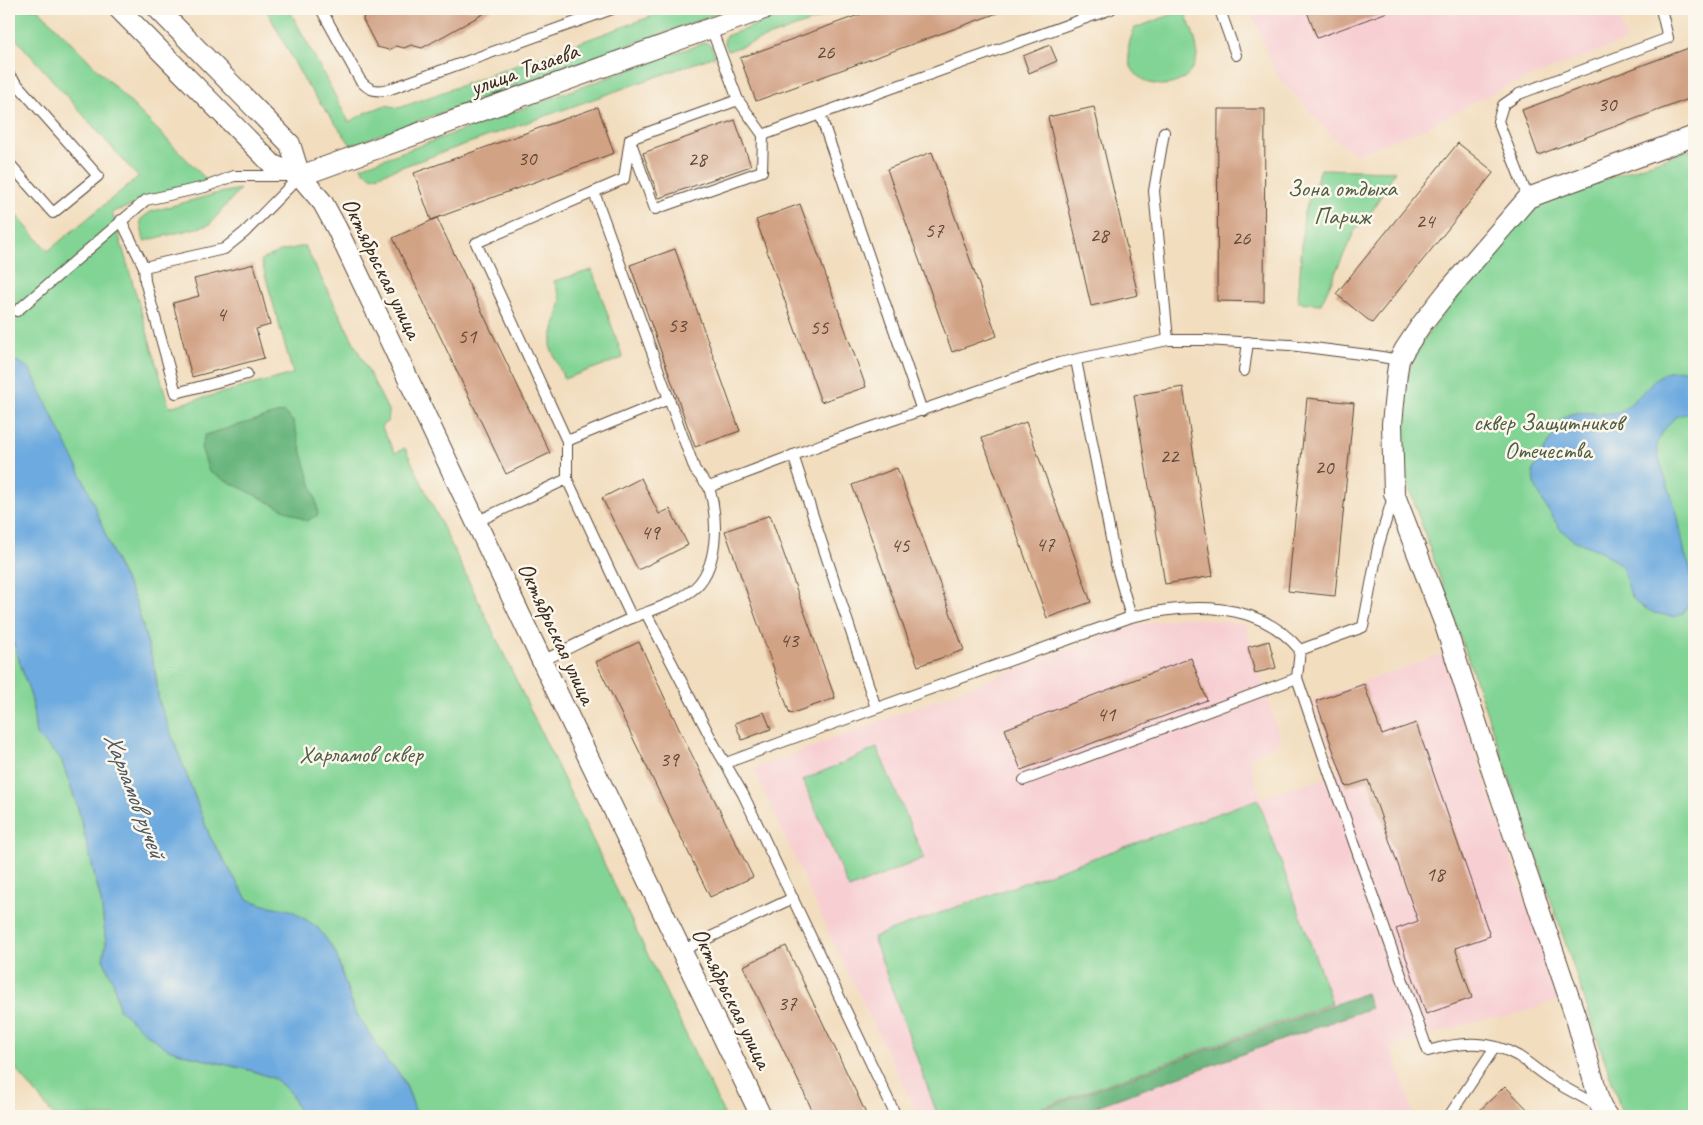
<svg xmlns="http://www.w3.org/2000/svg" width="1703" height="1125" font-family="Caveat,sans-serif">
	<rect width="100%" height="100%" fill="#fbf7ec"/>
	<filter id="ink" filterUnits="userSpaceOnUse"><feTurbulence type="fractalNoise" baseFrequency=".02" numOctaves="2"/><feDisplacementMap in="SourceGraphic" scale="10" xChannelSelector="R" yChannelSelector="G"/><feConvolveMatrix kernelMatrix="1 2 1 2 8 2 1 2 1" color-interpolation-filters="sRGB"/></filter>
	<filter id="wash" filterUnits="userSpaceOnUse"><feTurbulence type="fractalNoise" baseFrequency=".0096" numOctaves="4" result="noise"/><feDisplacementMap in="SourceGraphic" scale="20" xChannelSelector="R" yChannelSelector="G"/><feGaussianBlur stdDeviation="1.12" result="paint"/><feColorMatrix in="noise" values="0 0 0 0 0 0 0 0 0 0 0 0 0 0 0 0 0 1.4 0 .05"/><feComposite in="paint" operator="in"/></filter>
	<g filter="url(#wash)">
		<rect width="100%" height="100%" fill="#f2ddbe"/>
		<g fill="#f7cfd3">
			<path d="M1250 9H1615L1627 40 1500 89 1423 129 1357 154 1336 141 1276 74Z"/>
			<path d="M1186 617 1245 624 1281 743 1248 758 1261 797 1340 774 1313 700 1442 654 1559 999 1509 1017 1486 1018 1397 1045 1391 1049 1415 1116H1069L1371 1008 1366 993 1022 1116H919L833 942 754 769 1128 627Z"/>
		</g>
		<g fill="#82d495" stroke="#5e7f5a">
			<path d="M9 9H38L209 182 112 212 169 407 293 374 261 260 281 251 305 246 389 412 388 422 381 426 395 453 405 448 725 1116H417C412 1101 404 1071 388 1064L353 1008 335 951 317 927 290 910 264 905 247 899 210 837 159 702 155 670 136 602 19 362 9 360V207L48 251 138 177 9 31Z"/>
			<path d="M266 9H289L349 122 367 112 386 105 399 108 672 9H731L351 145 305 82Z"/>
			<path d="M800 9H846L728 51 724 41 726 36Z"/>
			<path d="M1184 10C1189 24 1198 41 1197 55 1190 105 1104 90 1135 28Z"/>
			<path d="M706 42 711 46 715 56 373 177 363 171 361 167Z"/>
			<path d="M1694 148V1116H1625L1620 1107 1610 1076 1540 867 1407 482 1401 459 1400 435 1405 388 1411 365 1422 342 1469 280 1514 227 1538 207 1564 194Z"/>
			<path d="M1321 169 1395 171 1366 222 1355 230 1321 304 1298 302 1304 212Z"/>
			<path d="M240 189 209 225 144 241 140 220 150 212 215 194Z"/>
			<path d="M592 270 623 358 564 379 550 346 561 300 554 281Z"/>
			<path d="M9 629 32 700 36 735 61 759 78 808 101 901 106 943 103 959 114 984 119 1009 168 1049 198 1058 253 1071 275 1079 290 1092 301 1116H54L9 1060Z"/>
			<path d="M877 748 924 858 849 889 803 780Z"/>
			<path d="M1258 799 1332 1003 1018 1116H938L873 937Z"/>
		</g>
		<g fill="#69b67e" stroke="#52704e">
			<path d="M283 412 293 421 316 501 318 515 307 521 209 472 201 447 205 435Z"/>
			<path d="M1366 993 1371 1008 1069 1116H1022Z"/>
		</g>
		<g fill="#6daadf" stroke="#546a7e">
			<path d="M9 360 19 362 30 369 88 489 117 564 136 602 155 670 159 702 210 837 247 899 264 905 291 910 317 927 335 951 353 1008 388 1063C403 1071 412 1101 417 1116H301L290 1092 275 1079 253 1071 198 1058 168 1049 145 1033 119 1009 114 984 103 959 106 943 101 901 78 808 61 759 36 735 32 700 9 629Z"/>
			<path d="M1694 370V411L1675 417 1664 430 1657 443 1658 455 1677 513 1685 554 1694 579 1690 602 1683 613 1675 617 1654 613 1638 604 1631 596 1622 566 1603 552 1573 540 1560 529 1546 507 1534 484 1533 470 1561 421C1570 405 1603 418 1620 411 1627 408 1632 402 1638 397 1660 374 1661 369 1694 370Z"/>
		</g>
		<g id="blocks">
			<g fill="#d2a285">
				<path d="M365 9H492L422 48 411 45 404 48 396 46 389 50 377 47 363 20Z"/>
				<path d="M875 9H1003V11L756 101 740 58Z"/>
				<path d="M1306 9H1390V11L1317 38Z"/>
				<path d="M1050 45 1057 61 1029 73 1023 56Z"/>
				<path d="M1694 46V97L1538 155 1522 110Z"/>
				<path d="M598 107 614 153 431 220 414 173Z"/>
				<path d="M1094 107 1138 295 1091 306 1048 117Z"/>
				<path d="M1218 109H1265L1264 302 1217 301Z"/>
				<path d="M735 120 751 166 659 198 643 153Z"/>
				<path d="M1458 143 1494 172 1372 323 1336 294Z"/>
				<path d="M932 152 997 336 952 352 887 169Z"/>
				<path d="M800 204 866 387 821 402 756 220Z"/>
				<path d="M437 218 550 453 506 474 393 238Z"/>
				<path d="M675 249 740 431 695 447 630 265Z"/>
				<path d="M254 264 270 325 256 329 264 358 192 377 173 303 199 296 194 279Z"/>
				<path d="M1183 387 1213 576 1165 584 1134 395Z"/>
				<path d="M1307 398 1354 403 1335 596 1288 591Z"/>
				<path d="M1026 422 1091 602 1047 618 982 438Z"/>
				<path d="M897 468 964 650 918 666 852 485Z"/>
				<path d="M641 478 659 514 670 509 688 545 638 570 602 498Z"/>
				<path d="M770 515 835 698 790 714 725 531Z"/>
				<path d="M1269 641 1276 668 1255 673 1248 647Z"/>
				<path d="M639 642 679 729 753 877 710 897 596 662Z"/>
				<path d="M1191 658 1207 700 1021 770 1005 729Z"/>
				<path d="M1364 684 1382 735 1416 723 1490 936 1455 948 1472 998 1426 1014 1396 929 1418 921 1368 780 1346 787 1316 701Z"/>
				<path d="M764 712 771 729 742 740 735 723Z"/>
				<path d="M786 946 857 1094 867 1116H815L743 966Z"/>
				<path d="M1505 1086 1534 1116H1474Z"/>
			</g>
		</g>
	</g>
	<g filter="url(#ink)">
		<use href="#blocks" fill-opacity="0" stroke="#564536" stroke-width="1"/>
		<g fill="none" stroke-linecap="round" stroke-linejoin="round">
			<defs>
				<g id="lane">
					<path d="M321 9 360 80C369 91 376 92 390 89L612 9"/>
					<path d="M1223 9 1221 13 1236 55"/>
					<path d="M711 28 738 100 763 135 820 114"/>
					<path d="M9 75 98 176 53 213 9 163"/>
					<path d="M1164 132 1154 191 1168 340"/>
					<path d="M630 140 655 209 762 171 763 135"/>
					<path d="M594 192 669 399"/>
					<path d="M1528 198 1498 121 1503 105 1519 94 1668 38 1661 9"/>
					<path d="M121 220 144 267"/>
					<path d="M17 311 146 200 205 187 234 176H287"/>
					<path d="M1076 360 1116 564 1131 617"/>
					<path d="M1244 371 1248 342"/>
					<path d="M247 374 176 393 145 281 144 267 224 249 245 232 300 176"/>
					<path d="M922 411 820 114 1111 9"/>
					<path d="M567 441 669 399 695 470 709 487 823 444 1059 363 1168 340H1205L1290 345 1376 356 1399 360"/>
					<path d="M793 455 876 708"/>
					<path d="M567 479 632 618"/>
					<path d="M476 522 567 479V441L476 243 624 179 630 139 738 100"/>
					<path d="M646 613 715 746 743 794 896 1116"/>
					<path d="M1300 650 1363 627 1378 547 1393 497"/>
					<path d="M542 661C572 647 601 631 632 618 652 610 673 604 691 591 720 570 718 517 709 487"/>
					<path d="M726 763 785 741 1131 617C1189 603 1259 600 1300 650L1297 678 1331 778 1428 1051C1459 1042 1489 1039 1518 1056 1529 1063 1539 1072 1550 1079 1566 1089 1584 1098 1601 1107"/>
					<path d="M1024 780 1297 678"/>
					<path d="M681 951 793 898"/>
					<path d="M1449 1116 1495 1047"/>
				</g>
				<g id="street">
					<path d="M119 9 273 165 300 176"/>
					<path d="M158 9 290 144 300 176 323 203 337 229 542 661 761 1116"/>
					<path d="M300 176 764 9"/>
					<path d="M1607 1116 1601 1107 1576 1018 1493 774 1444 622 1394 493 1392 424 1397 373 1399 360 1405 349 1421 325 1447 292 1528 198 1694 136"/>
				</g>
			</defs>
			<use href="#lane" stroke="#564536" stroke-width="12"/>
			<use href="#street" stroke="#564536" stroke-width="22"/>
			<use href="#lane" stroke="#fff" stroke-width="10"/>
			<use href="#street" stroke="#fff" stroke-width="20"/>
		</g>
	</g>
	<g text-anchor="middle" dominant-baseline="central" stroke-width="5" stroke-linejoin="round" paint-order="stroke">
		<g font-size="21" fill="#614838">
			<text x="825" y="52">26</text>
			<text x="1607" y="104">30</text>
			<text x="527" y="158">30</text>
			<text x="697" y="159">28</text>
			<text x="1425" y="221">24</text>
			<text x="934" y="230">57</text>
			<text x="1099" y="235">28</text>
			<text x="1241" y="238">26</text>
			<text x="221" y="314">4</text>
			<text x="677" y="325">53</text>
			<text x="819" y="327">55</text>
			<text x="467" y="336">51</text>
			<text x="1169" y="456">22</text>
			<text x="1324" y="467">20</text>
			<text x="650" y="532">49</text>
			<text x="1045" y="544">47</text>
			<text x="900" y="545">45</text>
			<text x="789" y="640">43</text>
			<text x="1106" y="714">41</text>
			<text x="669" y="759">39</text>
			<text x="1435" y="874">18</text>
			<text x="787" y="1003">37</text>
		</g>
		<g font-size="24" fill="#3b2a1e" stroke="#fbf7ec">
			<text transform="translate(524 69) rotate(-20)">улица Тазаева</text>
			<text transform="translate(382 268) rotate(64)">Октябрьская улица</text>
			<text transform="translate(557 633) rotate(65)">Октябрьская улица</text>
			<text transform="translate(732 998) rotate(64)">Октябрьская улица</text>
		</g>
		<g font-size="24" fill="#505d42" stroke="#fbf7ec">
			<text x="1342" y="188">Зона отдыха<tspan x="1342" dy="28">Париж</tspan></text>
			<text x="1548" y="422">сквер Защитников<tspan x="1548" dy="28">Отечества</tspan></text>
			<text x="361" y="754">Харламов сквер</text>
		</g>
		<g font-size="25" font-style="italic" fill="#4c5762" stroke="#fbf7ec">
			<text transform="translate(135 795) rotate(69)">Харламов ручей</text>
		</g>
	</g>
	<rect width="1703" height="1125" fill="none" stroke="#fbf7ec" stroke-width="30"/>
</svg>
